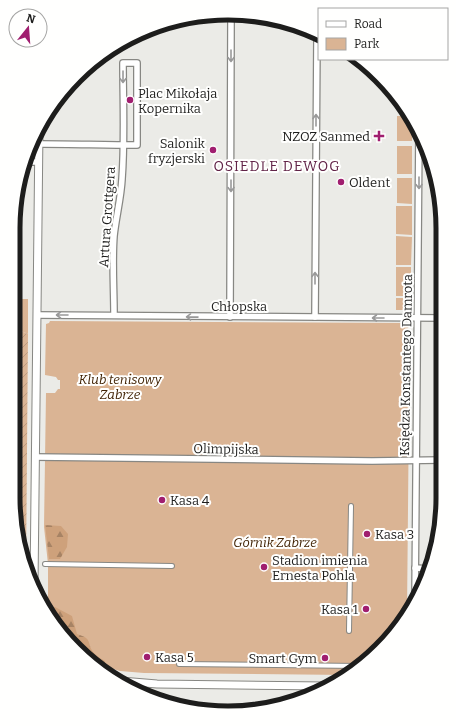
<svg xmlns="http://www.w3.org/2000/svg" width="456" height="726" font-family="Bitter,serif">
	<defs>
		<pattern id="forest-firs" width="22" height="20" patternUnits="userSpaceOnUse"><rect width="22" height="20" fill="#cea17b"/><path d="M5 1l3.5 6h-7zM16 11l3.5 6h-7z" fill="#a78364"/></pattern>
		<pattern id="garden-furrows" width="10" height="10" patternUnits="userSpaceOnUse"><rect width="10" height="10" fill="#dab494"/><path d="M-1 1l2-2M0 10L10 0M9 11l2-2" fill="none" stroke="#bb9a7f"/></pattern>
	</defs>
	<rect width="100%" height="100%" fill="#ebebe7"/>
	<g fill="#dab494">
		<path d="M397 116H410L413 120 412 141H397Z"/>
		<rect x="397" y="146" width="15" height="28"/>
		<path d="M397 178H412V204L397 203Z"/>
		<path d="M396 206H412V235L396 234Z"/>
		<path d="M396 236 412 237 411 265H396Z"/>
		<rect x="396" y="267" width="15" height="29"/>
		<rect x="396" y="298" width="15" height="12"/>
		<path d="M14 299H28V334L14 328Z"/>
		<path d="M50 321 408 323 409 382 407 384C405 388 404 397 407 402L409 403 407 614 398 629 349 675 144 673 120 671 113 669 110 670 95 667 48 615V564L44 527 46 393H55L58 389H60V380H58L56 377 45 375 46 324 49 323Z"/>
	</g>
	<g fill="url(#forest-firs)">
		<path d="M45 525 61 526 68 534 67 547 60 559H49Z"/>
		<path d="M50 607H55L72 616 77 634C94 639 86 644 94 653 96 656 102 659 105 661L104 668 93 665 50 618Z"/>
	</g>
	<path fill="url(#garden-furrows)" d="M14 328 28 334 26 570 13 498Z"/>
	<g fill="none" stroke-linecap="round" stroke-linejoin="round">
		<defs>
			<g id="pedestrian">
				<path d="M45 564 172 566"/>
				<path d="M349 631 351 506"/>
				<path d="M179 664 359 666"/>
			</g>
			<g id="minor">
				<path d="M39 144H42C74 144 105 145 137 145V63H123C123 101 125 140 122 179 121 198 116 217 114 236 112 262 114 289 114 315"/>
				<path d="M25 162H38"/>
				<path d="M37 315 442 318"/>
				<path d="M230 317 231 17"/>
				<path d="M315 317 317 37"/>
				<path d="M35 457 372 461 441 460"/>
				<path d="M415 568 430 569"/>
				<path d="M415 601 419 130"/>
			</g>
			<g id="tertiary">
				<path d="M34 586 39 129"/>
				<path d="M121 681 157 684 327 686"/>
			</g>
		</defs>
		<use href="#pedestrian" stroke="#878783" stroke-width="6"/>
		<use href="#minor" stroke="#878783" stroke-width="8"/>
		<use href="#tertiary" stroke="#878783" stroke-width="9"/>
		<use href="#pedestrian" stroke="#fff" stroke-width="4"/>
		<use href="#minor" stroke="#fff" stroke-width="5.5"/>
		<use href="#tertiary" stroke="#fff" stroke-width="7"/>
	</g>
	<defs><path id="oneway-shaft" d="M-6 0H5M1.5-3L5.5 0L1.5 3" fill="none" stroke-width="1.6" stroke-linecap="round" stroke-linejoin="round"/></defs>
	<g stroke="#999">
		<use href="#oneway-shaft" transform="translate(231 56) rotate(90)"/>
		<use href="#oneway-shaft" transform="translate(123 77) rotate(90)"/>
		<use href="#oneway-shaft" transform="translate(316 120) rotate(-90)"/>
		<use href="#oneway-shaft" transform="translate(419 183) rotate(90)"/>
		<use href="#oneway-shaft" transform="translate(231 186) rotate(90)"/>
		<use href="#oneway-shaft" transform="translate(315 278) rotate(-90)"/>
		<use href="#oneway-shaft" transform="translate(62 315) rotate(-180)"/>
		<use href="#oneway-shaft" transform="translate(192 317) rotate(-179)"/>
		<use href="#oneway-shaft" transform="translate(378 318) rotate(-180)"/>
	</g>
	<g fill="#a01e6f" stroke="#fffffe" stroke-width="1.5">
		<circle cx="130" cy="100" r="4"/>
		<path d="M377 130h4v4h4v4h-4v4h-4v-4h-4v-4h4z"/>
		<circle cx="213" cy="150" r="4"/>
		<circle cx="341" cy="182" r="4"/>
		<circle cx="162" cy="500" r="4"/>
		<circle cx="367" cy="534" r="4"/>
		<circle cx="264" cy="567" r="4"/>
		<circle cx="366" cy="609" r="4"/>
		<circle cx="147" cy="657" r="4"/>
		<circle cx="325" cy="658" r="4"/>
	</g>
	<g text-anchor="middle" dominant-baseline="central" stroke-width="4" stroke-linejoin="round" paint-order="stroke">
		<g font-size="13" fill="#1d1d1c" stroke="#fffffe" text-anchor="start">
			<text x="138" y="93">Plac Mikołaja<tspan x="138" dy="15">Kopernika</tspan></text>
			<text x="370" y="136" text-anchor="end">NZOZ Sanmed</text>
			<text x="205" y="143" text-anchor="end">Salonik<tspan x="205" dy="15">fryzjerski</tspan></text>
			<text x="349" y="182">Oldent</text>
			<text x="170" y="500">Kasa 4</text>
			<text x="375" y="534">Kasa 3</text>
			<text x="272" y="560">Stadion imienia<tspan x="272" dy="15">Ernesta Pohla</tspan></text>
			<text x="358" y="609" text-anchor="end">Kasa 1</text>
			<text x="155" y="657">Kasa 5</text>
			<text x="317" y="658" text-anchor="end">Smart Gym</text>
		</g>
		<g font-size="13" fill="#1d1d1c" stroke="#fffffe">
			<text transform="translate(107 217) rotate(-86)">Artura Grottgera</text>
			<text x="239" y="306">Chłopska</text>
			<text transform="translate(406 365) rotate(-89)">Księdza Konstantego Damrota</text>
			<text transform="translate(226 449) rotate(1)">Olimpijska</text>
		</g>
		<g font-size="13" font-style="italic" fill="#402203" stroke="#fffffe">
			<text x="120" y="379">Klub tenisowy<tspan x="120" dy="15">Zabrze</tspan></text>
			<text x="275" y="542">Górnik Zabrze</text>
		</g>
		<g font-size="14" letter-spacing="1" fill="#612347" stroke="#fffffe">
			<text x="277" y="166">OSIEDLE DEWOG</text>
		</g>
	</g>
	<path d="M0 0H456V726H0ZM228 20H228A208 208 0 0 1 436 228V498A208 208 0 0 1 228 706H228A208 208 0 0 1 20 498V228A208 208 0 0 1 228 20Z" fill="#fffffe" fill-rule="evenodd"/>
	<path fill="none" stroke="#1d1d1c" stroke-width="5" d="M228 20H228A208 208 0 0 1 436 228V498A208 208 0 0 1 228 706H228A208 208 0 0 1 20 498V228A208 208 0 0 1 228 20Z"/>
	<rect x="318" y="8" width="130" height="52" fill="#fffffe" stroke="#a5a5a4"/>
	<rect x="326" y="21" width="20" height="6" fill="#ffffff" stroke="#a5a5a4"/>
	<text x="354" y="28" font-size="12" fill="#1d1d1c">Road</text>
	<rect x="326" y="38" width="20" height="12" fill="#dab494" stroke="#a5a5a4"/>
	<text x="354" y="48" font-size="12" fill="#1d1d1c">Park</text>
	<g transform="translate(28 28) rotate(17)"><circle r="19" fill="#fffffe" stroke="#a5a5a4"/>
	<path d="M0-3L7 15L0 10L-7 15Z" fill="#a01e6f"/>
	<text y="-6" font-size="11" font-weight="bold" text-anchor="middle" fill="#1d1d1c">N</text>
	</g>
</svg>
